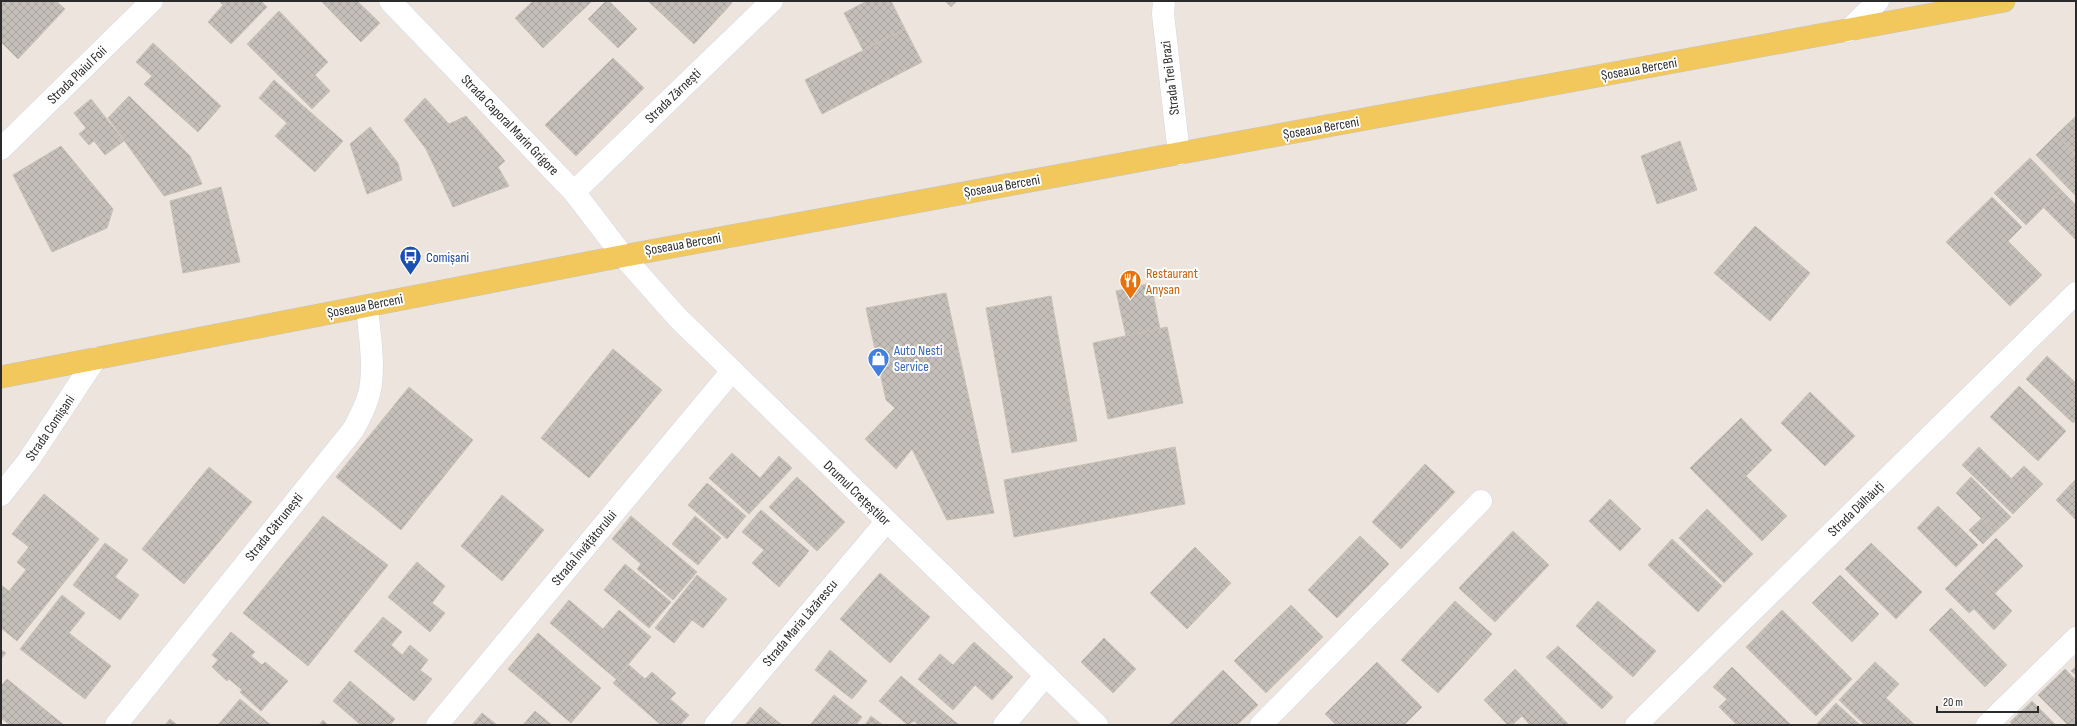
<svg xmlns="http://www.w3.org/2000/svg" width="2077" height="726" font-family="'Sofia Sans Condensed',sans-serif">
	<defs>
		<pattern id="building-cross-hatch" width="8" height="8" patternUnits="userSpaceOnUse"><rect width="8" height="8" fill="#c5bfb9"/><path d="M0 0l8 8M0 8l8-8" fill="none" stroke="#a9a49f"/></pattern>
	</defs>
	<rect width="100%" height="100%" fill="#ede5dd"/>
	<g fill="url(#building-cross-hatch)" stroke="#c8c1b6">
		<path d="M4 1H56L65 9 18 59 1 42V4Z"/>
		<path d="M219 1H261L267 7 231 44 208 22 223 5Z"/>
		<path d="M321 1H357L380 23 361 42Z"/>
		<path d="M533 1H592L543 48 515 18Z"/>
		<path d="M606 1H609L637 29 618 48 588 19Z"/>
		<path d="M648 1H730L732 3 694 44Z"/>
		<path d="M867 1H891L905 29 863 50 844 13Z"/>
		<path d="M945 1H957L951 7Z"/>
		<path d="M279 11 328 62 315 75 330 91 312 109 247 44Z"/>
		<path d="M905 29 922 62 822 114 805 80Z"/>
		<path d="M153 43 221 106 198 132 144 84 152 76 136 62Z"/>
		<path d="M613 58 644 88 576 156 545 125Z"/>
		<path d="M274 80 343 141 315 172 275 136 287 123 259 98Z"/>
		<path d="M129 96 190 156 202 184 164 196 108 118Z"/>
		<path d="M425 98 449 124 466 116 505 161 498 167 509 186 453 207 426 149 404 120Z"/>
		<path d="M91 99 124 141 105 155 94 141 89 145 79 134 86 128 74 113Z"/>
		<path d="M2075 117 2076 151 2074 153 2056 135Z"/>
		<path d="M370 127 398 163 402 180 367 194 350 144Z"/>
		<path d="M2056 135 2076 156V196L2036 155Z"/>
		<path d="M1680 141 1697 190 1657 204 1641 156Z"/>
		<path d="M61 146 113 209 107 228 52 252 13 175Z"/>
		<path d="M2030 158 2061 190 2026 225 1994 193Z"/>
		<path d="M221 187 240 262 183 273 170 201Z"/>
		<path d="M2061 190 2076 205V240L2044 208Z"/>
		<path d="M1992 197 2022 227 2008 241 2042 275 2010 306 1946 242Z"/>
		<path d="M1755 226 1810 273 1770 321 1714 273Z"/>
		<path d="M1151 283 1160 329 1126 336 1116 291Z"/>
		<path d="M946 293 994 513 947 520 912 449 896 469 865 439 895 408 886 400 866 308Z"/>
		<path d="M1051 296 1077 441 1012 453 986 308Z"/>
		<path d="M1167 327 1183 403 1108 419 1093 343Z"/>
		<path d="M613 349 662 390 589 478 541 438Z"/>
		<path d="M2047 356 2076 383V420L2073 423 2026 379Z"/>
		<path d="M2019 386 2066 431 2038 461 1990 417Z"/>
		<path d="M409 387 473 440 401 530 336 477Z"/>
		<path d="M1810 392 1855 436 1825 466 1781 423Z"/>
		<path d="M1741 418 1772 450 1746 476 1787 516 1762 541 1690 468Z"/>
		<path d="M1175 447 1185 504 1014 537 1004 480Z"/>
		<path d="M1979 447 2030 497 2013 514 1962 465Z"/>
		<path d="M732 453 760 478 779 456 792 468 749 514 709 478Z"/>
		<path d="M1425 464 1455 492 1401 549 1372 522Z"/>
		<path d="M2024 466 2043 484 2030 497 2011 479Z"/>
		<path d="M209 467 252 502 184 584 142 549Z"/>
		<path d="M797 477 845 522 817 551 769 507Z"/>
		<path d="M1971 477 2011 517 1995 532 1956 493Z"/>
		<path d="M2076 479V520L2056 500Z"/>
		<path d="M707 483 746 516 727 539 688 505Z"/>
		<path d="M44 494 99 539 17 641 1 628V585L9 591 26 570 17 562 29 547 12 534Z"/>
		<path d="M502 495 544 530 502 581 461 546Z"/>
		<path d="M1610 499 1641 529 1620 551 1589 521Z"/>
		<path d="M1938 506 1978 545 1956 567 1917 528Z"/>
		<path d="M1707 509 1753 554 1724 583 1679 538Z"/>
		<path d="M761 510 809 551 779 587 752 563 764 550 742 532Z"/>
		<path d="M323 516 388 565 308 666 243 613Z"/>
		<path d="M631 516 697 572 673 600 637 569 641 564 612 539Z"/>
		<path d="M695 516 721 538 698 565 672 544Z"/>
		<path d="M1982 518 1995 532 1983 544 1969 530Z"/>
		<path d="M1513 531 1549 565 1495 622 1459 588Z"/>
		<path d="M1360 536 1389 564 1337 618 1308 590Z"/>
		<path d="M1996 538 2023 566 1995 593 1968 566Z"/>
		<path d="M1672 539 1722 586 1698 612 1648 565Z"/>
		<path d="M105 543 128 560 115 577 139 595 120 620 73 585Z"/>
		<path d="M1871 543 1922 592 1896 619 1845 569Z"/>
		<path d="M1195 547 1231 583 1187 629 1150 593Z"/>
		<path d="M417 562 445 586 432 603 445 613 430 632 388 597Z"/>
		<path d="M625 564 671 602 649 628 604 590Z"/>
		<path d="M1968 566 2012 611 1994 630 1974 609 1969 613 1945 589Z"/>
		<path d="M880 573 930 617 890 663 840 619Z"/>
		<path d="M697 575 727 599 703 628 692 620 674 643 655 628Z"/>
		<path d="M1840 575 1879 614 1852 642 1812 603Z"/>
		<path d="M62 595 85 613 69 633 111 666 85 699 20 649Z"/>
		<path d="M569 600 603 629 619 610 651 637 616 679 550 623Z"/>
		<path d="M1455 601 1492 634 1438 693 1401 660Z"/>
		<path d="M1598 601 1656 651 1633 677 1576 626Z"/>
		<path d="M1291 605 1323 637 1266 693 1234 661Z"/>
		<path d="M1951 608 2007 665 1985 687 1929 630Z"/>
		<path d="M1782 610 1852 679 1816 716 1746 647Z"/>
		<path d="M383 617 402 632 391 645 402 655 410 645 428 660 420 670 432 679 414 701 354 651Z"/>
		<path d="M231 632 255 652 251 656 262 665 265 662 288 681 261 711 240 692 242 690 229 679 227 681 212 667 218 660 212 655Z"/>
		<path d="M538 633 601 688 571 723 508 669Z"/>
		<path d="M1104 638 1136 669 1113 693 1081 662Z"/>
		<path d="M974 642 1013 677 992 700 975 685 953 710 918 679 940 654 953 665Z"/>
		<path d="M1558 646 1613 697 1602 709 1546 657Z"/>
		<path d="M1 650 6 653 1 659Z"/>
		<path d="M830 650 867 681 852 699 815 670Z"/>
		<path d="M1377 662 1422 707 1404 725H1336L1325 714Z"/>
		<path d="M1875 662 1899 684 1886 698 1915 725H1865L1839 700Z"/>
		<path d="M629 665 645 679 652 672 676 693 670 699 689 715 680 725H661L613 683Z"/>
		<path d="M2076 666V675L2071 671Z"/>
		<path d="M1732 667 1791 725H1737L1719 707 1727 699 1713 687Z"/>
		<path d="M1515 669 1569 725H1530L1522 716 1512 725H1508L1484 700Z"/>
		<path d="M2065 669 2076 680V725H2068L2038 695Z"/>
		<path d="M1223 670 1258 705 1237 725H1169Z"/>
		<path d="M901 676 959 725H919L914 721 908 725 879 701Z"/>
		<path d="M7 679 64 725H10L1 718V686Z"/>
		<path d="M350 681 395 719 390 725H361L333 701Z"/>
		<path d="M834 695 862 717 856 725H810Z"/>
		<path d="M240 699 271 725H218Z"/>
		<path d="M2032 701 2056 725H2013L2010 722Z"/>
		<path d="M1836 703 1860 725H1816Z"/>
		<path d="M760 707 782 725H745Z"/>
		<path d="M535 711 552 725H523Z"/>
		<path d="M482 713 497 725H472Z"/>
		<path d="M871 716 883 725H865Z"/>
		<path d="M170 719 177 725H165Z"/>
		<path d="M323 720 328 725H319Z"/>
	</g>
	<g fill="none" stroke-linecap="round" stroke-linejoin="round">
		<defs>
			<g id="minor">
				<path d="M390 1 574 192 623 256 677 317 1097 725"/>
				<path d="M1164 1 1163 14 1179 154"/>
				<path d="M1848 31 1878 1"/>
				<path d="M1 149 152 1"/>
				<path d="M574 192 772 1"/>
				<path d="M1 495 28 461 96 358"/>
				<path d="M116 725 353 430C360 417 367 404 370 390 375 363 369 332 367 306"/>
				<path d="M437 725 732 371"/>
				<path d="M715 725 886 522"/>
				<path d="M1004 725 1046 675"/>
				<path d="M1261 725 1481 501"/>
				<path d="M1636 725 2076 293"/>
				<path d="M1987 725 2076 638"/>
			</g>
			<path id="major" d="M1 377 623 256 2004 1"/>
		</defs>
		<use href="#minor" stroke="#d2d6e4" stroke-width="23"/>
		<use href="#major" stroke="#c4c4c4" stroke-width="23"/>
		<use href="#minor" stroke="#fff" stroke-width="22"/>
		<use href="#major" stroke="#f2c85d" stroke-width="22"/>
	</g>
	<defs>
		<symbol id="bus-pin" viewBox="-11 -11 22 30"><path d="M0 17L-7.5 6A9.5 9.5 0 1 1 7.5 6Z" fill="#1a4fb4" stroke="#fff"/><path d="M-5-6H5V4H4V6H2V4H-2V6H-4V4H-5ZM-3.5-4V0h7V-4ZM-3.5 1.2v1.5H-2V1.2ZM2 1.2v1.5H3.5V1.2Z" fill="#fff"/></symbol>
		<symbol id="restaurant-pin" viewBox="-11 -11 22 30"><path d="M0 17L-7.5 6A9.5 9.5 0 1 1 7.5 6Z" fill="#e8710a" stroke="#fff"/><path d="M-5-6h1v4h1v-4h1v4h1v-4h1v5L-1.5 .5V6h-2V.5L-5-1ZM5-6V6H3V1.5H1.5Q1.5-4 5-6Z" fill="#fff"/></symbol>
		<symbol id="shop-pin" viewBox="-11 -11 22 30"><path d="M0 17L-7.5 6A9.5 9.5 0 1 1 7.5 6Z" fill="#3f7fe0" stroke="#fff"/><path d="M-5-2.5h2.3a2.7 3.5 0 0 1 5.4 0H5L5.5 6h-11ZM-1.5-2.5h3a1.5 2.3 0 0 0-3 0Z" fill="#fff"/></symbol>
	</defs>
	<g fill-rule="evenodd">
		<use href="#bus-pin" x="398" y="244" width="25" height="34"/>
		<use href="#restaurant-pin" x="1118" y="268" width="25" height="34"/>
		<use href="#shop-pin" x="866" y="346" width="25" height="34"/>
	</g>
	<g text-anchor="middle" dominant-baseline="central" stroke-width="4" stroke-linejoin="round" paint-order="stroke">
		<g font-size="14" fill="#2b2b2b" stroke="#fff">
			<text transform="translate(1639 69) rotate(-10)">Șoseaua Berceni</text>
			<text transform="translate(77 75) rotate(-44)">Strada Plaiul Foii</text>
			<text transform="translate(1170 78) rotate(-97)">Strada Trei Brazi</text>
			<text transform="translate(673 96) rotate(-44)">Strada Zărnești</text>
			<text transform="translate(510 125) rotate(46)">Strada Caporal Marin Grigore</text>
			<text transform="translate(1321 128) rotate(-10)">Șoseaua Berceni</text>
			<text transform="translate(1002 186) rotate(-10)">Șoseaua Berceni</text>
			<text transform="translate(683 244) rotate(-10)">Șoseaua Berceni</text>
			<text transform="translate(365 306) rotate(-11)">Șoseaua Berceni</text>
			<text transform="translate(50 428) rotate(-56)">Strada Comișani</text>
			<text transform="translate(857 493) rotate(44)">Drumul Crețeștilor</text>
			<text transform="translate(1856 509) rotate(-44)">Strada Dălhăuți</text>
			<text transform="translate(274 527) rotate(-51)">Strada Cătrunești</text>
			<text transform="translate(584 548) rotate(-50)">Strada Învățătorului</text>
			<text transform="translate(800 623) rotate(-50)">Strada Maria Lăzărescu</text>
		</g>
		<g font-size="14" fill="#164399" stroke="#fff" text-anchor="start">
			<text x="426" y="257">Comișani</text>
		</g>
		<g font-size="14" fill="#c56008" stroke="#fff" text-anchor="start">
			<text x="1146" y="273">Restaurant<tspan x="1146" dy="16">Anysan</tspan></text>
		</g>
		<g font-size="14" fill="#366cbe" stroke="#fff" text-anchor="start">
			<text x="894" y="350">Auto Nesti<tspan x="894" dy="16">Service</tspan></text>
		</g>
	</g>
	<rect width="2077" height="726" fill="none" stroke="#2b2b2b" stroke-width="4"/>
	<path d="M1937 706v6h101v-6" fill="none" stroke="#2b2b2b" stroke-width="2"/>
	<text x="1943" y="706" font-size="12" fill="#2b2b2b" stroke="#ffffff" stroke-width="3" paint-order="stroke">20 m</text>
</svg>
